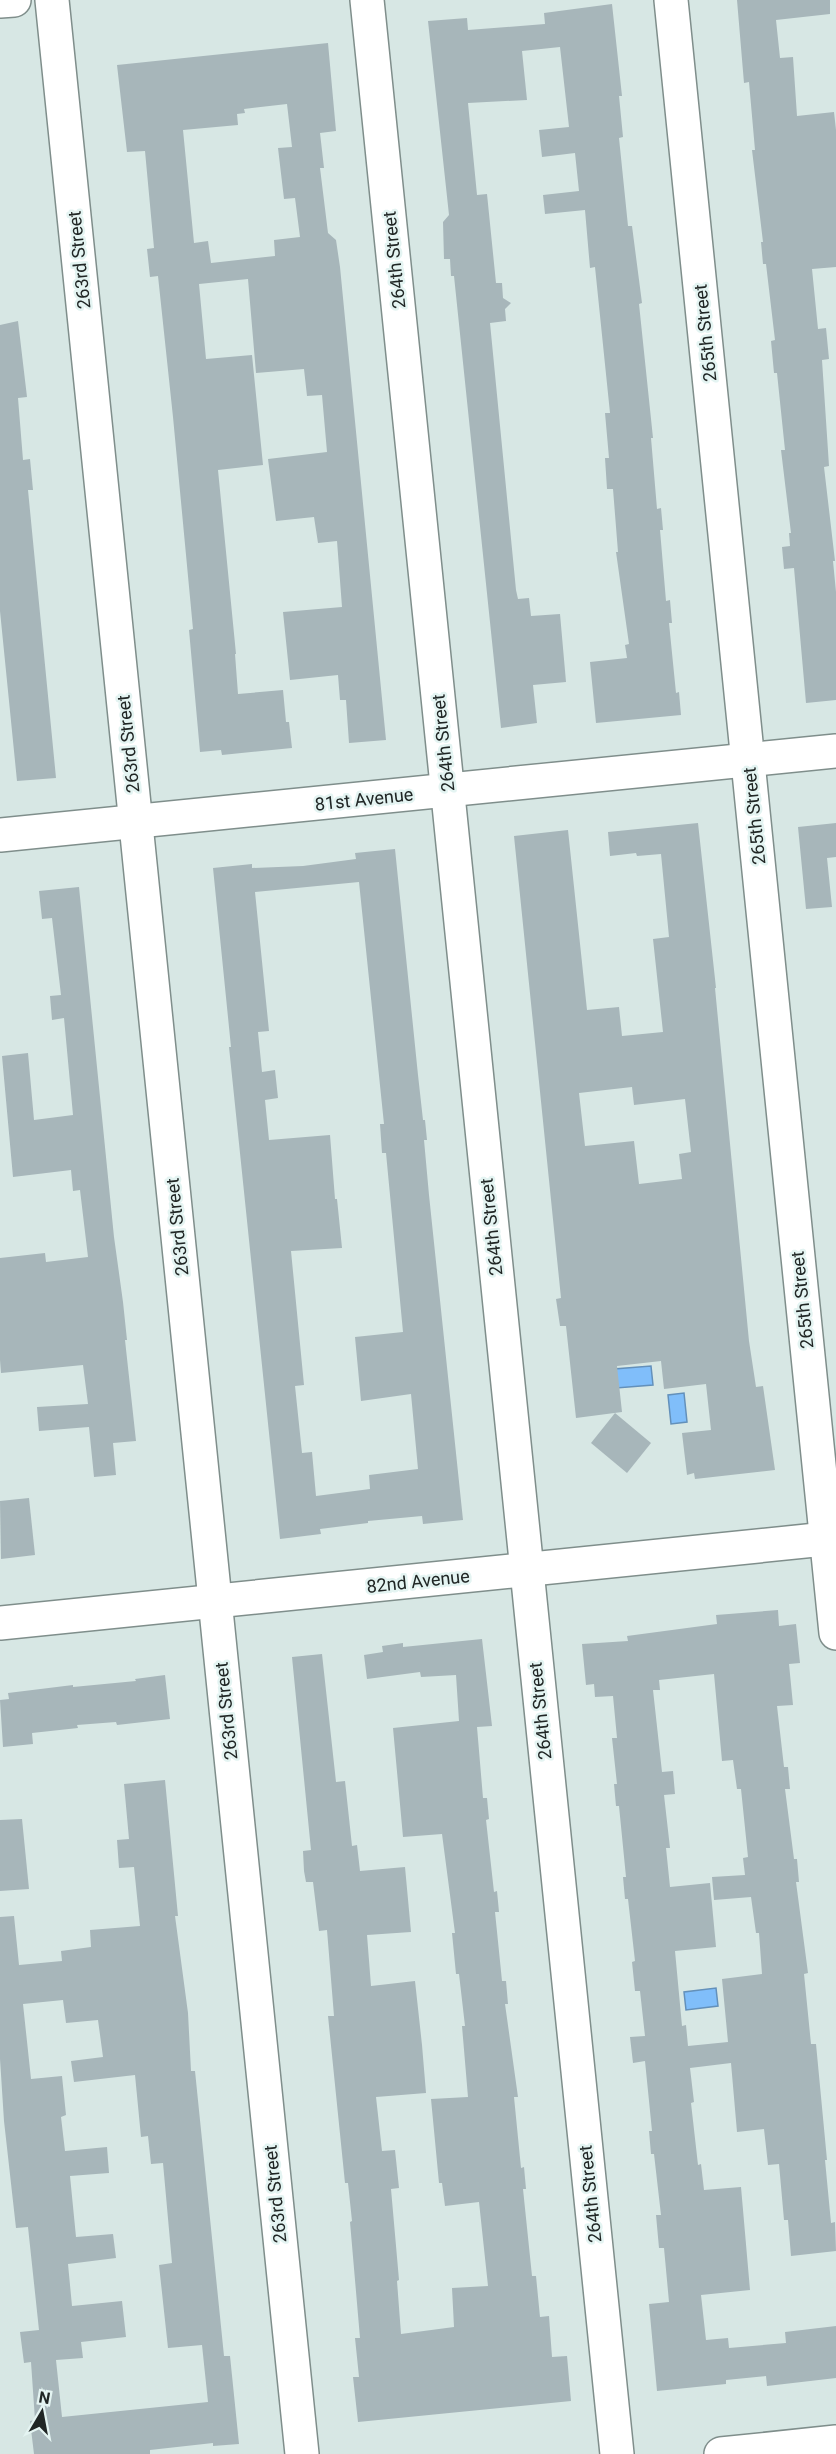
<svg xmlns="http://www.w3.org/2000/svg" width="836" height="2454" font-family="Roboto,sans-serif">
	<rect width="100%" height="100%" fill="#d7e7e4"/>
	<g fill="#80befa" stroke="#6390ba" stroke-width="1.5">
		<path d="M651 1366 653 1385 616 1388 614 1369Z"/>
		<path d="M684 1393 687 1422 671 1424 668 1395Z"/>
		<path d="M716 1988 718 2006 686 2010 684 1992Z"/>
	</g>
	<g fill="#a7b6ba" fill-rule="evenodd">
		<path d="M737 0H830V14L776 20 780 58 793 57 797 116 834 112 836 130V267L812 269 818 329 826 328 829 359 822 360 829 466 824 467 835 561H833L836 592V700L806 703 794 568 784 569 782 547 790 546 789 533H791L781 450H785L777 373H774L771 341 775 340 766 264H763L761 242H763L752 150H755L749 82 744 83Z"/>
		<path d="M612 4 622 96H619L623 137 619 138 628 226H632L642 303 639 304 653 438H651L657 509 661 508 663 530H660L666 601 670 600 672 623H669L676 693 679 692 681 715 596 723 590 662 627 658 625 645 629 644 616 552H618L613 489H607L605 458H609L605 413H610L595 267 590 268 585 210 545 214 543 195 579 191 575 153 542 157 539 130 569 127 560 47 522 51 527 100 468 103 477 195 487 194 496 283H502L503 298 511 303 505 309 506 321 490 323 516 590 518 599 529 598 531 616 560 614 566 682 533 685 537 723 501 728 454 276H451L450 259H444L443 222 449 215 428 21 467 18 468 30 545 24 544 13Z"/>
		<path d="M328 43 336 131 320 133 324 168H320L328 233 336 240 340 267 386 740 349 743 346 700H340L338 675 290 680 283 612 342 607 337 541 318 543 314 517 276 521 268 459 327 452 322 395 307 396 304 369 256 373 248 279 199 284 206 359 252 355 263 465 218 470 236 654H235L238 694 283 690 286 722H289L292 748 222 755 221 750 200 752 189 630 193 629 173 417 158 276 150 277 147 249 154 248 145 151 127 152 117 65ZM287 104 292 147 278 148 284 199 295 198 300 237 274 240 275 256 211 263 208 241 194 243 183 130 238 125 237 114 245 113 244 109Z"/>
		<path d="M18 321 27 397 18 398 23 460 30 459 33 490H28L56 778 17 781 0 611V325Z"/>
		<path d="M698 823 716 988H715L749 1341 756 1387 763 1386 775 1470 695 1479 694 1473 687 1475 682 1433 711 1430 706 1384 664 1389 661 1361 617 1366 622 1412 576 1418 566 1326H560L556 1299 561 1298 514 836 568 830 587 1010 619 1007 622 1036 663 1032 653 939 669 937 661 854 637 856 636 853 610 856 608 832ZM632 1087 634 1105 685 1099 691 1152 679 1154 682 1179 639 1184 634 1141 585 1146 579 1093Z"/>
		<path d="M836 823V857L827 858 832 907 806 909 798 827Z"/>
		<path d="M395 849 418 1075 423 1120H425L427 1140H424L429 1195 463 1520 423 1524 422 1516 368 1521V1523L320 1529 321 1534 280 1539 229 1047H231L213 868 252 864V868L303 866 356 859 355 853ZM359 882 384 1124H380L382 1153H386L403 1332 355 1337 361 1401 411 1394 418 1469 369 1475 370 1489 316 1496 312 1452 302 1453 295 1386 304 1385 291 1251 342 1248 337 1199H335L330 1135 269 1140 265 1100 278 1098 275 1070 262 1072 258 1032 269 1031 255 892Z"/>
		<path d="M79 887 114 1237 123 1302 127 1340H125L136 1441 113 1443 116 1475 94 1477 89 1427 39 1431 37 1407 88 1404 83 1365 1 1373 0 1360V1258L45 1253 46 1262 88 1257 80 1190 73 1191 71 1170 13 1177 2 1056 28 1053 34 1120 73 1115 64 1018 52 1020 50 996 61 995 52 918 42 919 39 891Z"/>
		<path d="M615 1413 651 1443 627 1473 591 1443Z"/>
		<path d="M29 1498 35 1555 1 1559 0 1501Z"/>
		<path d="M778 1610 779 1626 796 1624 800 1663 789 1664 793 1705 777 1706 784 1767H788L790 1789H785L794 1859H797L799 1882H796L808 1973 804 1974 811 2044H816L827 2160H825L831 2223 835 2222 836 2251 791 2256 788 2220H784L779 2164 768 2165 764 2129 737 2132 731 2063 690 2068 694 2102 691 2103 698 2165 701 2164 704 2190 741 2187 750 2290 701 2295 706 2340 728 2338 729 2348 786 2343 785 2332 836 2326V2378L767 2386 766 2376 726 2380V2384L657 2391 649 2304 669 2302 664 2248H659L656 2215H661L654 2154H651L649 2131H652L645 2061 633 2063 630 2037 645 2036 640 1991H635L632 1962 635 1961 628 1899H625L623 1877H626L619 1806H616L614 1784H617L612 1738H617L613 1696 595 1697 594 1684 586 1685 582 1644 628 1641 627 1636 717 1624 716 1615ZM714 1674 722 1761 733 1760 737 1789H741L748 1857 743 1858 745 1875 712 1877 714 1900 751 1897 756 1933H759L762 1974 722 1979 728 2042 688 2046 686 2025 682 2026 675 1951 716 1947 710 1883 670 1887 666 1848H670L664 1795 675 1794 673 1771 662 1772 653 1690H660L659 1680Z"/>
		<path d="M482 1639 492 1726 477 1727 483 1798H487L489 1819 486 1820 494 1892 497 1891 499 1912H495L502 1981H506L508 2004H505L518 2097H514L521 2168 524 2167 526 2189H523L532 2276H536L540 2317 549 2316 552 2357 567 2356 571 2401 358 2422 353 2377H359L355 2338H360L350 2222 352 2221 348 2183H345L328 2016H334L327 1930 319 1931 313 1882H306L304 1871 303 1851 311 1850 292 1657 322 1654 336 1782 345 1781 352 1846 357 1845 360 1871 405 1867 411 1932 367 1935 371 1986 415 1981 422 2045 426 2093 376 2097 382 2151 395 2150 399 2188 391 2189 399 2280 397 2281 401 2334 454 2327 452 2288 488 2286 479 2202 445 2206 442 2183H439L431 2099 468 2097 462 2026H465L459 1974H456L452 1933H455L442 1834 403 1837 393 1728 459 1721 456 1675 421 1677 420 1672 367 1679 364 1655 383 1652 382 1646 403 1643V1647Z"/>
		<path d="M165 1675 170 1719 117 1725 116 1722 77 1725 78 1728 32 1733 33 1744 3 1747 0 1700 9 1699 8 1693 73 1685V1687L136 1681 135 1679Z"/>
		<path d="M165 1780 178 1916H175L188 2013 191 2071H195L224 2356H230L239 2444 213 2446V2443L150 2450V2454H34L30 2421 35 2420 31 2362 24 2363 20 2332 39 2330 28 2227 16 2228 4 2121 0 2059V1917L14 1916 19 1965 62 1961 61 1951 91 1947 90 1930 140 1926 134 1867 119 1868 117 1840 129 1839 124 1784ZM63 2000 66 2023 98 2020 103 2057 71 2061 74 2082 135 2075 141 2137 148 2136 151 2164 163 2163 172 2263 159 2265 168 2348 202 2345 208 2402 62 2417 56 2360 83 2358 81 2342 126 2337 122 2301 72 2306 68 2264 116 2258 113 2234 76 2237 70 2176 109 2173 107 2147 65 2151 61 2117 66 2115 62 2076 31 2079 23 2004Z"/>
		<path d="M22 1819 29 1889 0 1891V1820Z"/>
	</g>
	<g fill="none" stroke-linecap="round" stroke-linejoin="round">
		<defs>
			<g id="minor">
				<path d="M52 0 302 2454"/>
				<path d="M367 0 617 2454"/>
				<path d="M671 0 836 1633"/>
				<path d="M0 1 14 0"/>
				<path d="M0 835 836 751"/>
				<path d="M0 1623 836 1538"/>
				<path d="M721 2454 836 2442"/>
			</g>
		</defs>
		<use href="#minor" stroke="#7f8e8b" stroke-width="36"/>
		<use href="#minor" stroke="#fff" stroke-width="33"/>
	</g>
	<g text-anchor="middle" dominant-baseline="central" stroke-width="5" stroke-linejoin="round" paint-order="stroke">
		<g font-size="18" fill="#202625" stroke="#e4f4f2">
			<text transform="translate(79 260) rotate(-96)">263rd Street</text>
			<text transform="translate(394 260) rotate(-96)">264th Street</text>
			<text transform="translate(705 333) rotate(-96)">265th Street</text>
			<text transform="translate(443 743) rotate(-96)">264th Street</text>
			<text transform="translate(128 744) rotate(-96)">263rd Street</text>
			<text transform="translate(364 799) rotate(-6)">81st Avenue</text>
			<text transform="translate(754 816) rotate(-96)">265th Street</text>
			<text transform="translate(177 1227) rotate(-96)">263rd Street</text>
			<text transform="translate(491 1227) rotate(-96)">264th Street</text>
			<text transform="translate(802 1300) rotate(-96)">265th Street</text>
			<text transform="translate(418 1581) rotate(-6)">82nd Avenue</text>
			<text transform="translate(226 1711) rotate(-96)">263rd Street</text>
			<text transform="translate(540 1711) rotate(-96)">264th Street</text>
			<text transform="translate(275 2194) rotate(-96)">263rd Street</text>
			<text transform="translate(590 2194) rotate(-96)">264th Street</text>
		</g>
	</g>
	<g transform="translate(42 2412) rotate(10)" stroke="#e4f4f2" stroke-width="4.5" paint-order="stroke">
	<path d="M0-4.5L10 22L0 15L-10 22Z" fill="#202625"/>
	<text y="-9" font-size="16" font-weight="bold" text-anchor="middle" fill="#202625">N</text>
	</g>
</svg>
